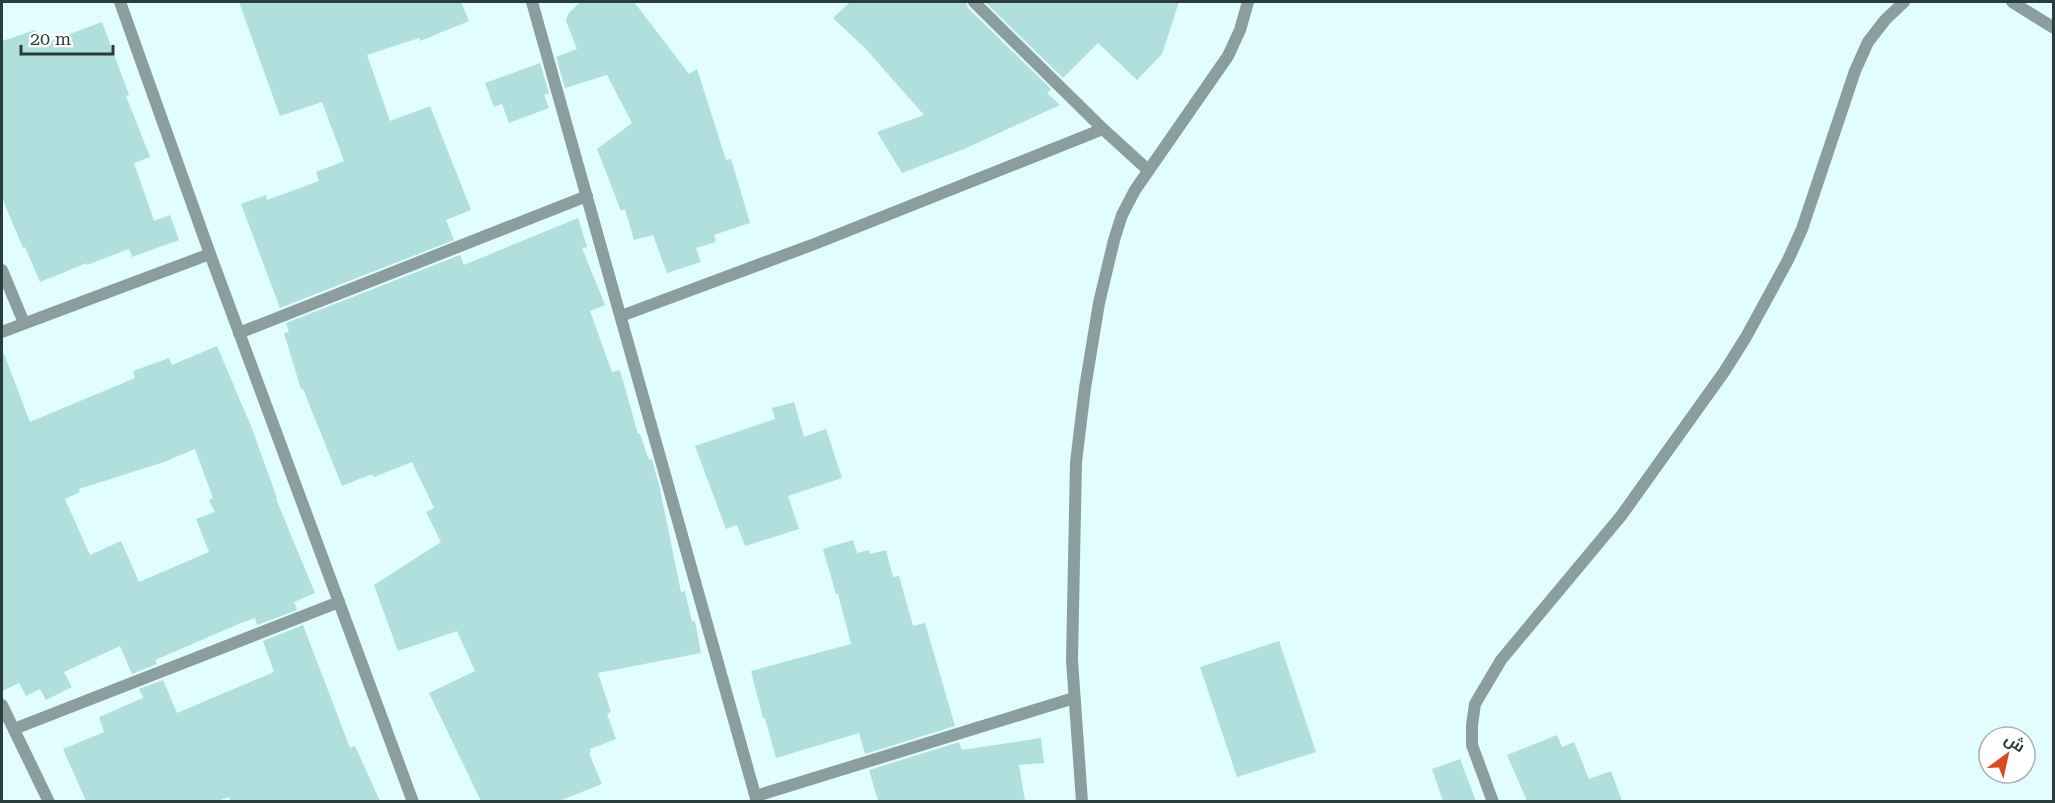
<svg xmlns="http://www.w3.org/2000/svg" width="2055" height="803" font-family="'Roboto Serif',Cairo,serif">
	<rect width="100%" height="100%" fill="#e1fdfd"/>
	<g fill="#b0dfde" fill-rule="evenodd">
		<path d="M239 2H461L469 21 420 41 419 38 367 55 390 121 430 106 471 210 446 220 454 240 280 308 241 204 266 195 267 200 319 181 316 172 344 161 322 102 280 116Z"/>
		<path d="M580 2H634L689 74 697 69 726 160 731 159 750 223 714 235 716 242 696 248 701 262 667 273 653 235 634 240 625 209 621 211 597 149 632 123 607 75 565 88 556 57 577 49 566 21 568 14Z"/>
		<path d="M850 2H966L968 8 1051 89 1047 93 1060 105 964 149 902 173 877 132 924 115 866 49 833 18Z"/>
		<path d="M985 2H1179L1162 54 1137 80 1098 43 1063 78Z"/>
		<path d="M102 22 129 95 126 96 150 157 134 163 154 221 170 215 179 240 132 257 129 249 87 265V263L40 282 25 247 23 248 2 198V41L35 30 40 45Z"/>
		<path d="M540 63 549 93 544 95 549 108 509 123 502 104 494 107 485 83Z"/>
		<path d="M578 218 587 247 582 248 605 305 590 311 612 372 620 370 638 434H640L649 460 652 459 660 489 681 592 685 591 692 622 695 621 701 653 598 673 611 712 607 714 616 739 590 749 591 752 589 753 602 784 559 801H481L429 693 475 671 457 631 398 651 374 585 441 542 426 512 434 508 412 462 374 477 372 474 342 486 303 389H301L284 333 289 332 286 323 460 255 464 265Z"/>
		<path d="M217 346 251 426 277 498 276 499 315 593 294 602 297 610 257 625 255 618 241 623 155 660 157 664 132 674 120 646 64 672 72 687 46 700 40 689 26 696 19 683 2 691V354H4L30 422 135 378 133 371 169 358 172 365ZM195 449 213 498 209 500 215 512 196 519 209 552 139 582 121 541 90 555 65 499 80 492 79 489 164 462Z"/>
		<path d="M794 402 804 437 826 429 842 478 788 496 799 529 745 546 737 525 726 529 695 446 775 419 772 408Z"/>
		<path d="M853 540 857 553 869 550 870 554 886 550 893 577 899 576 913 626 925 623 955 726 865 754 859 733 776 758 765 718H763L751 671 851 644 838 594H836L823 549Z"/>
		<path d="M303 625 350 748 355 746 380 801H231L229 797 217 801H86L63 749 104 732 99 717 143 698 139 689 163 680 177 713 274 672 263 641Z"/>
		<path d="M1279 641 1316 752 1237 777 1200 667Z"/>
		<path d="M1557 735 1562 747 1574 742 1589 779 1611 771 1622 801H1527L1507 755Z"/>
		<path d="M1041 738 1044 763 1019 765 1025 801H878L869 770 959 742 962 750Z"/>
		<path d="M1460 759 1476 801H1443L1432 769Z"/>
	</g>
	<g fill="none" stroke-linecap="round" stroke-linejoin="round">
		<g stroke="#8b9e9e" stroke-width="12">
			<path d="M120 2 210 254 413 802"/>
			<path d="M532 2 757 802"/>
			<path d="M974 2 1103 129 1148 170"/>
			<path d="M2012 2 2054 28"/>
			<path d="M2 270 24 323"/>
			<path d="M621 316 817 243 1103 129"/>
			<path d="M2 332 210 254"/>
			<path d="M239 333 587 196"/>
			<path d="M2 705 49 802"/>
			<path d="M14 729 339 602"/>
			<path d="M756 796 1074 698"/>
			<path d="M1082 802 1072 660 1076 462 1085 388 1099 303 1114 240 1122 215 1135 190 1228 56 1240 30 1248 2"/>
			<path d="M1493 802 1472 745V725L1475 704 1501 660 1621 516 1724 372 1746 337 1788 260 1802 229 1855 71 1868 42 1885 20 1904 2"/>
		</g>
	</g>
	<rect width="2055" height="803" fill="none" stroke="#2a3d3d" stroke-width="6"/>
	<g transform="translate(2007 755) rotate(33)"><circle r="28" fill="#ffffff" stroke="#aab1b1" stroke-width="1.5"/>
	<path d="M0-4.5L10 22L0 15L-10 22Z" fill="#d44b24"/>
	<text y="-9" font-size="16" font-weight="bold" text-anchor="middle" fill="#2a3d3d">ش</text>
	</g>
	<path d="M21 45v9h92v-9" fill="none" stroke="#2a3d3d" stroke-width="3"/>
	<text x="30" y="45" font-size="18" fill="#2a3d3d" stroke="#ffffff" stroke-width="4.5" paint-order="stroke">20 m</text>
</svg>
